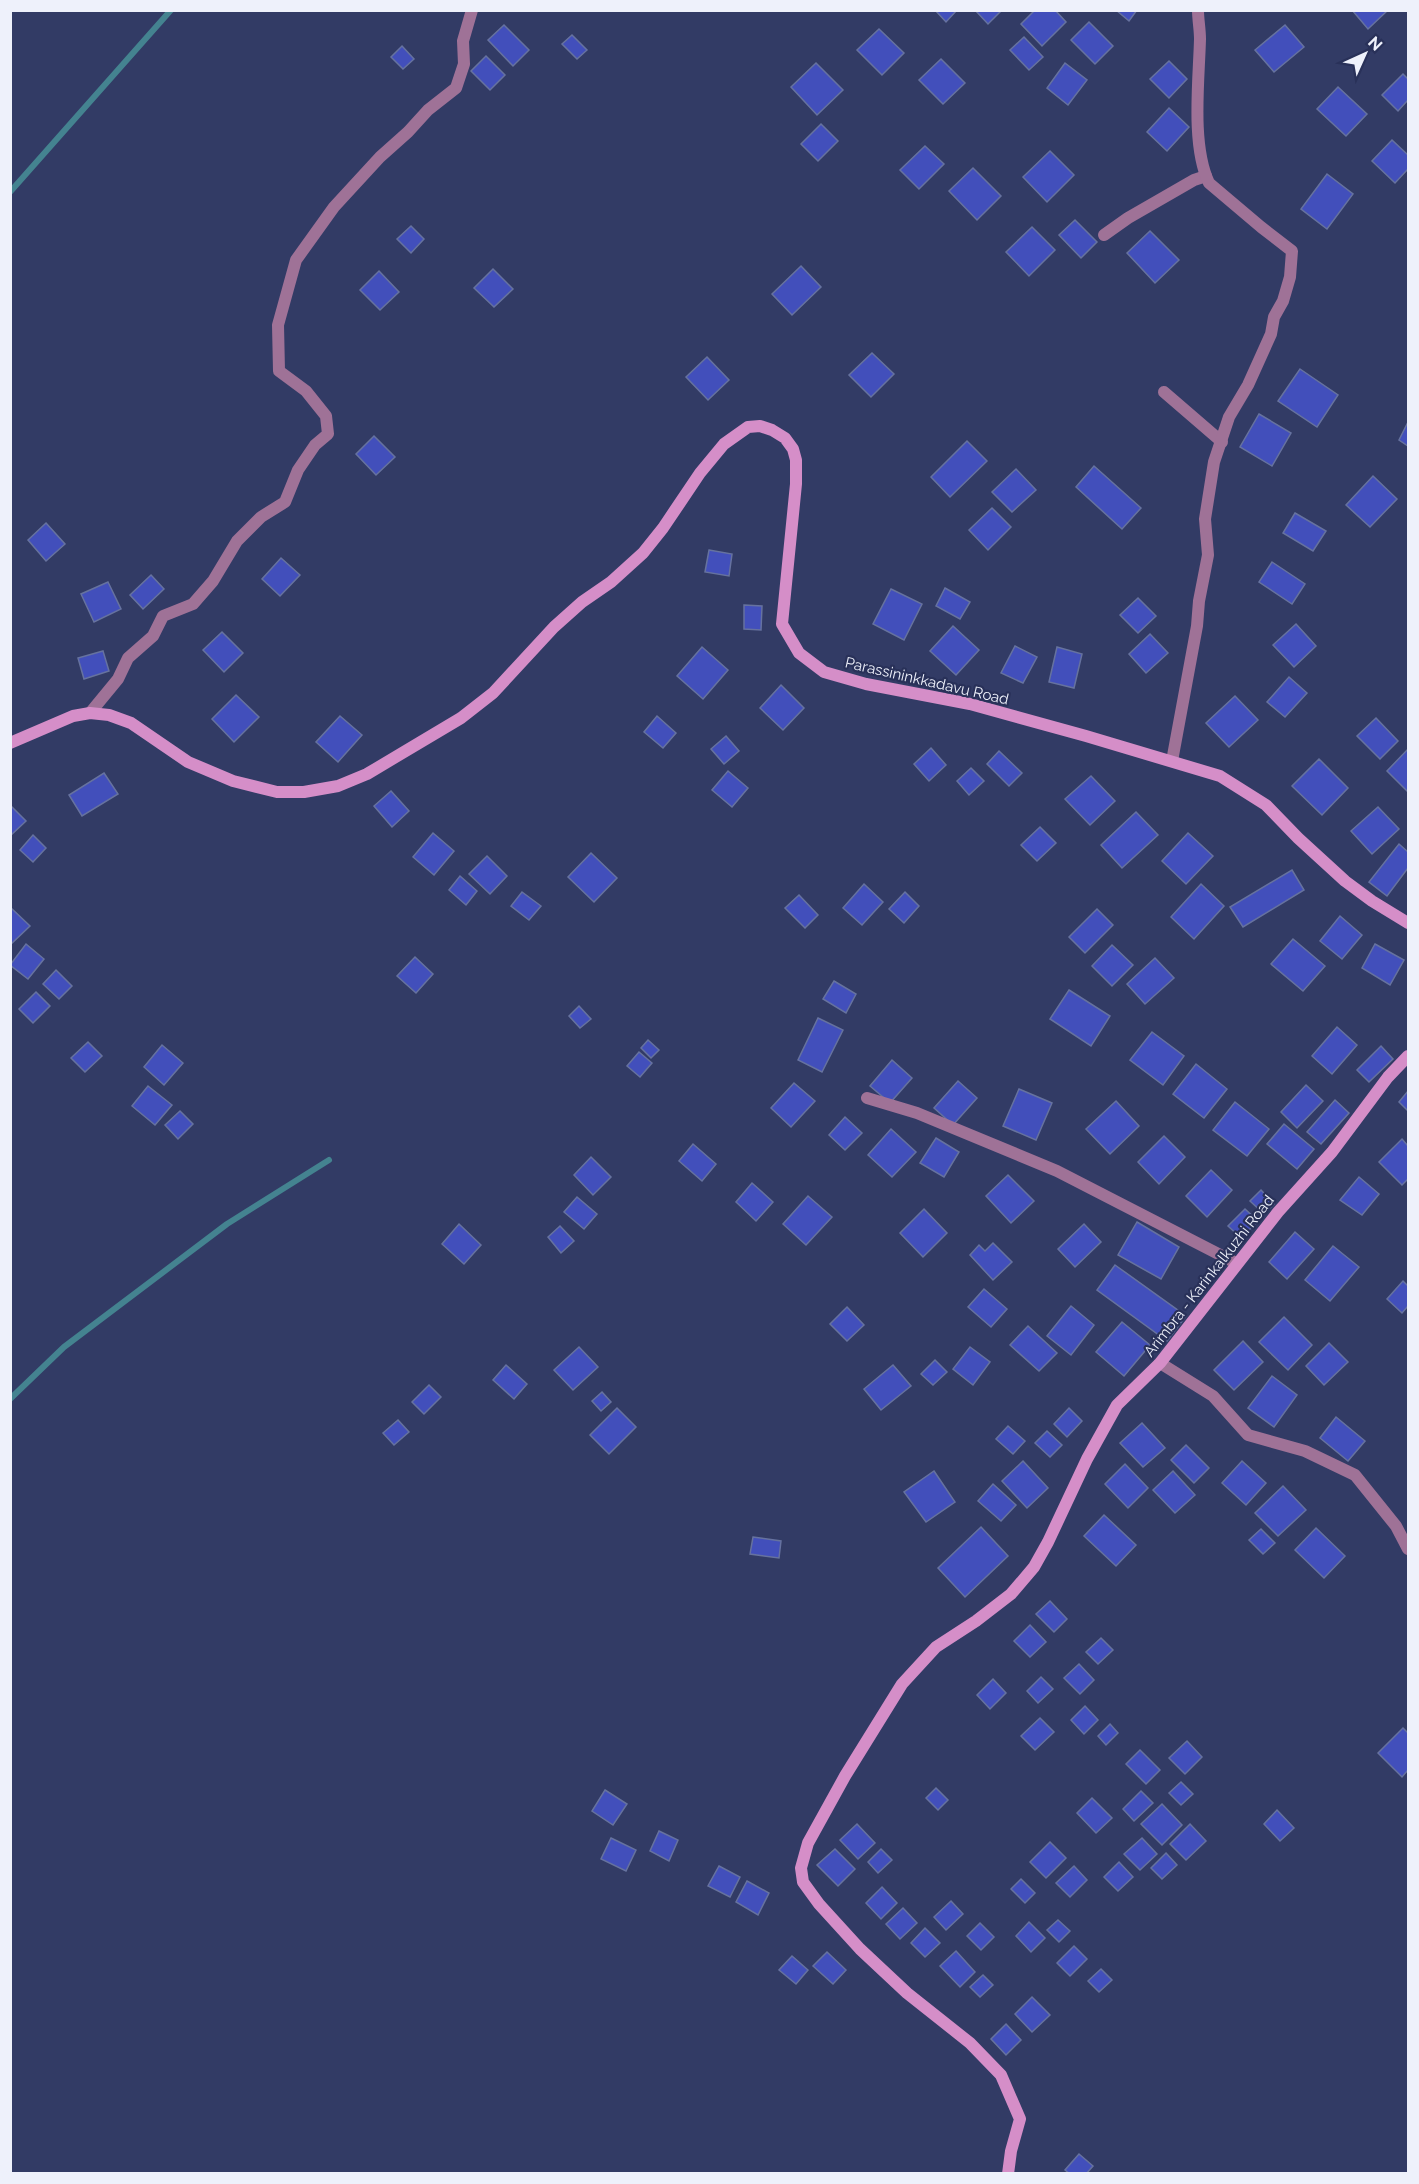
<svg xmlns="http://www.w3.org/2000/svg" width="1419" height="2184" font-family="Raleway,sans-serif">
	<rect width="100%" height="100%" fill="#323b65"/>
	<g fill="none" stroke-linecap="round" stroke-linejoin="round">
		<g stroke="#448390" stroke-width="6">
			<path d="M10 192 171 10"/>
			<path d="M10 1399 64 1347 227 1224 329 1160"/>
		</g>
	</g>
	<g fill="#424fbb" stroke="#66729f" stroke-width="1.5">
		<path d="M935 10H957L946 22Z"/>
		<path d="M975 10H1002L988 24Z"/>
		<path d="M1035 10H1055L1066 22 1042 46 1021 24Z"/>
		<path d="M1116 10H1137L1129 21Z"/>
		<path d="M1352 10H1388L1368 29Z"/>
		<path d="M1089 22 1113 46 1095 64 1071 40Z"/>
		<path d="M504 25 529 50 513 66 488 40Z"/>
		<path d="M1285 25 1304 47 1274 72 1255 50Z"/>
		<path d="M879 29 904 53 882 75 857 50Z"/>
		<path d="M572 35 587 50 577 59 562 44Z"/>
		<path d="M1024 37 1043 57 1029 70 1010 50Z"/>
		<path d="M402 46 414 59 403 69 391 57Z"/>
		<path d="M486 56 505 75 490 90 471 71Z"/>
		<path d="M941 59 965 83 943 104 919 80Z"/>
		<path d="M1169 61 1187 79 1169 98 1150 79Z"/>
		<path d="M816 63 843 90 817 115 791 87Z"/>
		<path d="M1065 63 1087 80 1068 105 1047 88Z"/>
		<path d="M1403 74 1408 79V100L1398 111 1382 95Z"/>
		<path d="M1338 87 1367 114 1346 136 1317 109Z"/>
		<path d="M1169 108 1189 127 1167 151 1147 132Z"/>
		<path d="M821 124 838 141 818 161 801 144Z"/>
		<path d="M1392 140 1408 155V169L1395 183 1372 161Z"/>
		<path d="M925 146 944 164 919 189 900 170Z"/>
		<path d="M1050 151 1074 175 1047 202 1023 177Z"/>
		<path d="M973 168 1001 196 977 220 949 191Z"/>
		<path d="M1327 174 1353 194 1327 229 1301 209Z"/>
		<path d="M1075 220 1097 242 1081 258 1059 235Z"/>
		<path d="M411 226 424 239 411 253 397 239Z"/>
		<path d="M1032 227 1055 250 1029 276 1006 252Z"/>
		<path d="M1150 231 1179 260 1155 283 1127 253Z"/>
		<path d="M801 266 821 287 792 315 772 294Z"/>
		<path d="M493 269 513 289 494 307 474 288Z"/>
		<path d="M379 271 399 292 380 310 360 290Z"/>
		<path d="M872 353 894 374 871 397 849 375Z"/>
		<path d="M707 357 729 380 708 400 686 377Z"/>
		<path d="M1300 369 1338 395 1317 427 1278 401Z"/>
		<path d="M1259 414 1291 433 1272 466 1240 447Z"/>
		<path d="M1408 422V446L1399 440Z"/>
		<path d="M374 436 395 457 376 475 356 454Z"/>
		<path d="M967 441 987 461 950 497 931 477Z"/>
		<path d="M1094 466 1141 508 1122 529 1076 487Z"/>
		<path d="M1016 469 1036 490 1012 512 992 492Z"/>
		<path d="M1373 476 1397 499 1370 527 1346 505Z"/>
		<path d="M992 508 1011 527 988 550 969 530Z"/>
		<path d="M1295 513 1326 531 1313 551 1283 533Z"/>
		<path d="M46 523 65 544 46 561 28 540Z"/>
		<path d="M709 550 732 554 729 576 705 572Z"/>
		<path d="M281 558 300 575 280 596 262 579Z"/>
		<path d="M1272 562 1305 584 1292 604 1259 582Z"/>
		<path d="M151 575 164 589 143 609 130 595Z"/>
		<path d="M108 582 121 609 94 622 81 594Z"/>
		<path d="M945 588 970 602 960 619 936 606Z"/>
		<path d="M891 589 922 604 904 640 873 624Z"/>
		<path d="M1138 598 1156 616 1138 633 1120 615Z"/>
		<path d="M744 605 762 606 761 630 744 629Z"/>
		<path d="M1296 624 1316 646 1294 667 1273 645Z"/>
		<path d="M953 626 979 650 956 675 930 651Z"/>
		<path d="M222 632 243 653 224 672 203 650Z"/>
		<path d="M1150 634 1168 653 1146 673 1129 654Z"/>
		<path d="M1015 646 1037 657 1023 683 1001 673Z"/>
		<path d="M702 647 728 670 703 699 677 676Z"/>
		<path d="M1057 647 1082 654 1074 688 1049 682Z"/>
		<path d="M103 651 109 671 84 679 78 658Z"/>
		<path d="M1289 677 1307 693 1285 717 1267 702Z"/>
		<path d="M781 685 804 708 783 730 760 708Z"/>
		<path d="M236 695 259 717 234 742 212 719Z"/>
		<path d="M1235 696 1258 720 1229 747 1206 723Z"/>
		<path d="M340 716 362 735 338 762 316 742Z"/>
		<path d="M657 716 676 733 663 748 644 732Z"/>
		<path d="M1376 718 1398 741 1380 759 1357 736Z"/>
		<path d="M726 736 739 751 724 764 711 749Z"/>
		<path d="M931 748 946 765 929 781 914 764Z"/>
		<path d="M1408 749V792L1387 771Z"/>
		<path d="M999 751 1022 773 1009 786 987 764Z"/>
		<path d="M1319 759 1348 788 1322 815 1292 786Z"/>
		<path d="M971 768 984 781 969 795 957 781Z"/>
		<path d="M728 771 748 788 732 807 712 790Z"/>
		<path d="M104 773 118 794 82 816 69 795Z"/>
		<path d="M1091 776 1115 801 1090 825 1065 799Z"/>
		<path d="M391 791 409 811 392 827 374 806Z"/>
		<path d="M10 805 26 821 10 836Z"/>
		<path d="M1378 807 1399 829 1372 854 1351 831Z"/>
		<path d="M1136 812 1158 835 1122 868 1101 845Z"/>
		<path d="M1040 827 1056 843 1037 861 1021 845Z"/>
		<path d="M433 833 454 851 434 875 413 857Z"/>
		<path d="M1188 833 1213 856 1186 884 1162 861Z"/>
		<path d="M33 835 46 848 33 862 20 850Z"/>
		<path d="M1399 844 1408 852V868L1387 896 1369 882Z"/>
		<path d="M591 853 617 878 594 902 568 877Z"/>
		<path d="M487 856 507 876 490 894 469 874Z"/>
		<path d="M1292 870 1304 890 1243 927 1230 907Z"/>
		<path d="M460 876 477 891 466 905 449 890Z"/>
		<path d="M864 884 883 902 862 925 843 908Z"/>
		<path d="M1201 884 1224 906 1194 939 1171 917Z"/>
		<path d="M522 892 541 906 529 920 511 906Z"/>
		<path d="M905 892 919 906 904 923 889 909Z"/>
		<path d="M799 895 818 915 805 928 785 908Z"/>
		<path d="M10 907 30 926 10 945Z"/>
		<path d="M1097 909 1113 925 1085 953 1069 937Z"/>
		<path d="M1340 916 1362 935 1342 959 1320 941Z"/>
		<path d="M1293 939 1325 966 1303 991 1271 964Z"/>
		<path d="M26 944 44 959 28 979 10 965Z"/>
		<path d="M1375 944 1404 960 1390 985 1362 968Z"/>
		<path d="M1112 945 1133 965 1112 986 1092 966Z"/>
		<path d="M415 957 433 974 416 993 397 976Z"/>
		<path d="M1155 958 1174 978 1145 1004 1127 984Z"/>
		<path d="M56 970 72 986 59 999 43 984Z"/>
		<path d="M834 981 856 994 846 1013 823 999Z"/>
		<path d="M1069 990 1110 1016 1091 1046 1050 1019Z"/>
		<path d="M36 992 50 1006 33 1023 19 1009Z"/>
		<path d="M579 1006 591 1019 580 1028 569 1016Z"/>
		<path d="M818 1018 843 1030 822 1072 798 1060Z"/>
		<path d="M1337 1027 1357 1045 1332 1074 1312 1056Z"/>
		<path d="M1152 1032 1184 1056 1163 1085 1130 1060Z"/>
		<path d="M648 1040 659 1050 651 1058 641 1048Z"/>
		<path d="M88 1042 102 1056 85 1072 71 1058Z"/>
		<path d="M162 1045 183 1063 164 1085 144 1067Z"/>
		<path d="M1381 1046 1393 1059 1369 1082 1357 1070Z"/>
		<path d="M639 1052 652 1063 640 1077 627 1066Z"/>
		<path d="M892 1060 912 1078 890 1103 870 1086Z"/>
		<path d="M1196 1064 1227 1089 1204 1118 1173 1094Z"/>
		<path d="M958 1081 977 1098 953 1125 934 1108Z"/>
		<path d="M794 1083 815 1101 791 1127 771 1108Z"/>
		<path d="M1306 1085 1323 1101 1297 1128 1281 1112Z"/>
		<path d="M148 1086 172 1105 155 1125 132 1106Z"/>
		<path d="M1019 1089 1052 1103 1036 1140 1003 1126Z"/>
		<path d="M1408 1091V1111L1399 1102Z"/>
		<path d="M1335 1100 1349 1113 1321 1144 1307 1132Z"/>
		<path d="M1116 1101 1139 1126 1110 1154 1086 1129Z"/>
		<path d="M1235 1102 1269 1129 1247 1156 1213 1130Z"/>
		<path d="M180 1111 193 1124 178 1139 165 1125Z"/>
		<path d="M845 1117 862 1133 845 1150 829 1135Z"/>
		<path d="M1284 1124 1314 1149 1297 1169 1267 1144Z"/>
		<path d="M891 1129 916 1152 892 1177 868 1155Z"/>
		<path d="M1164 1136 1185 1157 1159 1184 1138 1162Z"/>
		<path d="M936 1138 959 1152 944 1177 920 1163Z"/>
		<path d="M1402 1139 1408 1146V1179L1402 1185 1379 1162Z"/>
		<path d="M693 1144 716 1164 702 1181 679 1161Z"/>
		<path d="M591 1157 611 1177 593 1195 574 1175Z"/>
		<path d="M1211 1170 1232 1190 1207 1217 1186 1196Z"/>
		<path d="M1008 1175 1034 1201 1011 1223 986 1196Z"/>
		<path d="M1359 1177 1379 1194 1362 1215 1340 1200Z"/>
		<path d="M752 1183 773 1202 756 1221 736 1202Z"/>
		<path d="M1261 1190 1274 1204 1264 1214 1250 1201Z"/>
		<path d="M808 1196 832 1217 806 1245 783 1224Z"/>
		<path d="M577 1197 597 1214 584 1229 564 1212Z"/>
		<path d="M924 1209 947 1233 923 1257 900 1233Z"/>
		<path d="M1245 1209 1258 1221 1241 1238 1228 1226Z"/>
		<path d="M1137 1222 1179 1247 1161 1279 1118 1255Z"/>
		<path d="M459 1224 481 1245 464 1264 442 1244Z"/>
		<path d="M1084 1224 1101 1242 1075 1267 1058 1249Z"/>
		<path d="M560 1226 574 1241 561 1253 548 1237Z"/>
		<path d="M1295 1232 1314 1249 1287 1279 1269 1262Z"/>
		<path d="M993 1243 1012 1262 993 1280 970 1255 979 1245 985 1251Z"/>
		<path d="M1333 1246 1359 1267 1330 1301 1305 1280Z"/>
		<path d="M1115 1265 1186 1316 1167 1341 1097 1290Z"/>
		<path d="M1403 1281 1408 1286V1306L1402 1313 1387 1299Z"/>
		<path d="M984 1289 1007 1309 991 1327 968 1307Z"/>
		<path d="M1071 1306 1094 1325 1071 1355 1047 1336Z"/>
		<path d="M847 1307 864 1325 847 1341 830 1324Z"/>
		<path d="M1284 1317 1312 1345 1288 1370 1259 1342Z"/>
		<path d="M1122 1322 1150 1345 1124 1376 1096 1352Z"/>
		<path d="M1028 1326 1057 1353 1039 1371 1010 1345Z"/>
		<path d="M1243 1341 1263 1362 1234 1390 1214 1370Z"/>
		<path d="M1329 1343 1348 1362 1324 1385 1306 1366Z"/>
		<path d="M579 1347 598 1367 573 1390 554 1370Z"/>
		<path d="M970 1347 990 1362 973 1385 953 1369Z"/>
		<path d="M935 1360 947 1372 933 1385 921 1374Z"/>
		<path d="M506 1365 527 1384 514 1399 493 1380Z"/>
		<path d="M893 1365 911 1386 881 1410 864 1389Z"/>
		<path d="M1272 1376 1297 1395 1274 1427 1248 1408Z"/>
		<path d="M429 1385 441 1397 424 1414 412 1402Z"/>
		<path d="M602 1392 611 1402 601 1411 592 1401Z"/>
		<path d="M617 1408 636 1427 609 1454 590 1435Z"/>
		<path d="M1069 1408 1082 1421 1067 1437 1054 1424Z"/>
		<path d="M1336 1417 1365 1441 1348 1461 1320 1438Z"/>
		<path d="M398 1420 409 1432 394 1445 383 1433Z"/>
		<path d="M1142 1423 1165 1448 1143 1467 1120 1443Z"/>
		<path d="M1008 1426 1025 1441 1013 1454 996 1439Z"/>
		<path d="M1047 1431 1062 1445 1050 1457 1035 1443Z"/>
		<path d="M1186 1445 1209 1468 1194 1483 1171 1460Z"/>
		<path d="M1023 1461 1048 1488 1027 1508 1002 1481Z"/>
		<path d="M1242 1461 1266 1483 1246 1505 1222 1483Z"/>
		<path d="M1125 1464 1148 1488 1128 1508 1105 1484Z"/>
		<path d="M934 1471 955 1502 926 1522 904 1492Z"/>
		<path d="M1173 1471 1195 1495 1175 1513 1153 1490Z"/>
		<path d="M993 1484 1016 1505 1001 1521 978 1501Z"/>
		<path d="M1283 1486 1306 1510 1278 1536 1255 1513Z"/>
		<path d="M1104 1515 1136 1545 1116 1566 1084 1536Z"/>
		<path d="M981 1527 1008 1556 965 1597 938 1568Z"/>
		<path d="M1316 1528 1345 1556 1324 1578 1295 1550Z"/>
		<path d="M1261 1529 1275 1543 1263 1554 1249 1540Z"/>
		<path d="M753 1537 781 1541 779 1558 750 1554Z"/>
		<path d="M1050 1601 1067 1619 1054 1632 1036 1614Z"/>
		<path d="M1030 1625 1046 1642 1030 1657 1014 1641Z"/>
		<path d="M1101 1638 1113 1650 1098 1664 1086 1652Z"/>
		<path d="M1079 1664 1094 1680 1080 1694 1064 1678Z"/>
		<path d="M1041 1677 1053 1689 1038 1703 1027 1691Z"/>
		<path d="M993 1679 1006 1693 990 1709 977 1695Z"/>
		<path d="M1085 1706 1098 1720 1084 1734 1071 1720Z"/>
		<path d="M1040 1718 1054 1732 1035 1750 1021 1736Z"/>
		<path d="M1110 1724 1118 1733 1106 1745 1098 1736Z"/>
		<path d="M1403 1728 1408 1733V1770L1402 1777 1378 1753Z"/>
		<path d="M1187 1741 1202 1757 1185 1774 1169 1758Z"/>
		<path d="M1140 1750 1160 1770 1146 1784 1126 1764Z"/>
		<path d="M1181 1782 1193 1794 1181 1805 1169 1793Z"/>
		<path d="M936 1788 948 1800 938 1810 926 1798Z"/>
		<path d="M605 1790 627 1804 613 1825 592 1811Z"/>
		<path d="M1141 1791 1153 1803 1134 1821 1123 1809Z"/>
		<path d="M1092 1798 1112 1818 1096 1833 1077 1813Z"/>
		<path d="M1162 1804 1182 1825 1162 1845 1141 1824Z"/>
		<path d="M1277 1810 1294 1828 1280 1841 1264 1824Z"/>
		<path d="M857 1824 875 1843 858 1859 840 1840Z"/>
		<path d="M1190 1824 1206 1841 1186 1860 1170 1844Z"/>
		<path d="M659 1831 678 1840 669 1861 650 1851Z"/>
		<path d="M611 1838 636 1850 626 1871 601 1859Z"/>
		<path d="M1142 1838 1157 1854 1140 1870 1124 1854Z"/>
		<path d="M1050 1842 1066 1858 1046 1878 1030 1862Z"/>
		<path d="M835 1849 855 1869 838 1886 817 1865Z"/>
		<path d="M881 1849 892 1860 878 1873 868 1862Z"/>
		<path d="M1166 1853 1177 1865 1162 1879 1151 1868Z"/>
		<path d="M1119 1862 1133 1877 1118 1891 1104 1877Z"/>
		<path d="M719 1866 740 1877 730 1897 708 1886Z"/>
		<path d="M1074 1866 1087 1880 1070 1897 1056 1883Z"/>
		<path d="M1021 1879 1035 1893 1025 1903 1011 1889Z"/>
		<path d="M747 1881 769 1893 758 1915 736 1902Z"/>
		<path d="M882 1887 897 1903 881 1919 866 1903Z"/>
		<path d="M951 1901 963 1914 946 1930 934 1917Z"/>
		<path d="M903 1908 917 1923 900 1939 886 1924Z"/>
		<path d="M1058 1920 1070 1931 1059 1942 1047 1930Z"/>
		<path d="M1029 1922 1045 1938 1031 1952 1016 1936Z"/>
		<path d="M980 1923 994 1937 981 1950 967 1936Z"/>
		<path d="M925 1928 940 1943 925 1957 911 1943Z"/>
		<path d="M1074 1946 1087 1959 1070 1976 1057 1963Z"/>
		<path d="M956 1951 975 1972 960 1987 940 1966Z"/>
		<path d="M827 1952 846 1970 833 1984 813 1966Z"/>
		<path d="M792 1956 808 1970 796 1984 779 1970Z"/>
		<path d="M1101 1969 1112 1980 1099 1992 1088 1981Z"/>
		<path d="M983 1975 993 1985 980 1997 970 1987Z"/>
		<path d="M1032 1997 1050 2015 1032 2032 1015 2014Z"/>
		<path d="M1006 2024 1021 2040 1006 2055 991 2039Z"/>
		<path d="M1079 2154 1093 2166 1086 2174H1070L1065 2170Z"/>
	</g>
	<g fill="none" stroke-linecap="round" stroke-linejoin="round">
		<g stroke="#9f7297" stroke-width="12">
			<path d="M1104 235 1128 218 1194 180 1206 176"/>
			<path d="M1164 392 1222 442"/>
			<path d="M90 713 118 679 128 658 153 636 163 616 193 604 213 581 237 541 261 517 285 502 298 470 315 445 328 434 326 416 306 391 279 371 278 325 296 260 334 207 380 157 408 132 428 110 456 88 464 64 463 41 472 10"/>
			<path d="M1172 761 1197 626 1199 601 1208 555 1205 519 1214 462 1229 417 1248 385 1271 334 1274 317 1283 301 1290 277 1292 251 1261 227 1209 183C1191 145 1199 80 1200 39 1200 29 1198 20 1198 10"/>
			<path d="M867 1098 917 1113 1057 1171 1236 1263"/>
			<path d="M1160 1363 1213 1396 1248 1435 1305 1451 1355 1475 1396 1526 1408 1549"/>
		</g>
		<g stroke="#d58ec8" stroke-width="12">
			<path d="M10 743 73 716 90 713 109 715 131 723 188 762 233 781 277 792H304L338 786 367 774 461 718 493 693 554 627 582 602 611 582 643 553 663 528 700 473 724 444 748 427 760 426 772 430 785 438 793 449 796 460V484L782 624 799 653 824 672 866 684 970 704 1086 736 1220 776 1266 805 1298 838 1345 881 1372 901 1408 923"/>
			<path d="M1008 2174 1011 2151 1020 2119 1001 2075 970 2043 907 1993 860 1949 819 1904 803 1882 801 1868 808 1843 845 1776 902 1684 936 1647 976 1621 1011 1594 1034 1567 1048 1542 1087 1459 1117 1405 1160 1363 1278 1212 1332 1152 1388 1077 1408 1056"/>
		</g>
	</g>
	<g text-anchor="middle" dominant-baseline="central" stroke-width="4.5" stroke-linejoin="round" paint-order="stroke">
		<g font-size="15" fill="#eef1fb" stroke="#293159">
			<text transform="translate(927 681) rotate(13)">Parassininkkadavu Road</text>
			<text transform="translate(1209 1276) rotate(-52)">Arimbra - Karinkalkuzhi Road</text>
		</g>
	</g>
	<rect width="1419" height="2184" fill="none" stroke="#eef1fb" stroke-width="24"/>
	<g transform="translate(1365 54) rotate(45)" stroke="#293159" stroke-width="4.5" paint-order="stroke">
	<path d="M0-4.5L10 22L0 15L-10 22Z" fill="#eef1fb"/>
	<text y="-9" font-size="16" font-weight="bold" text-anchor="middle" fill="#eef1fb">N</text>
	</g>
</svg>
